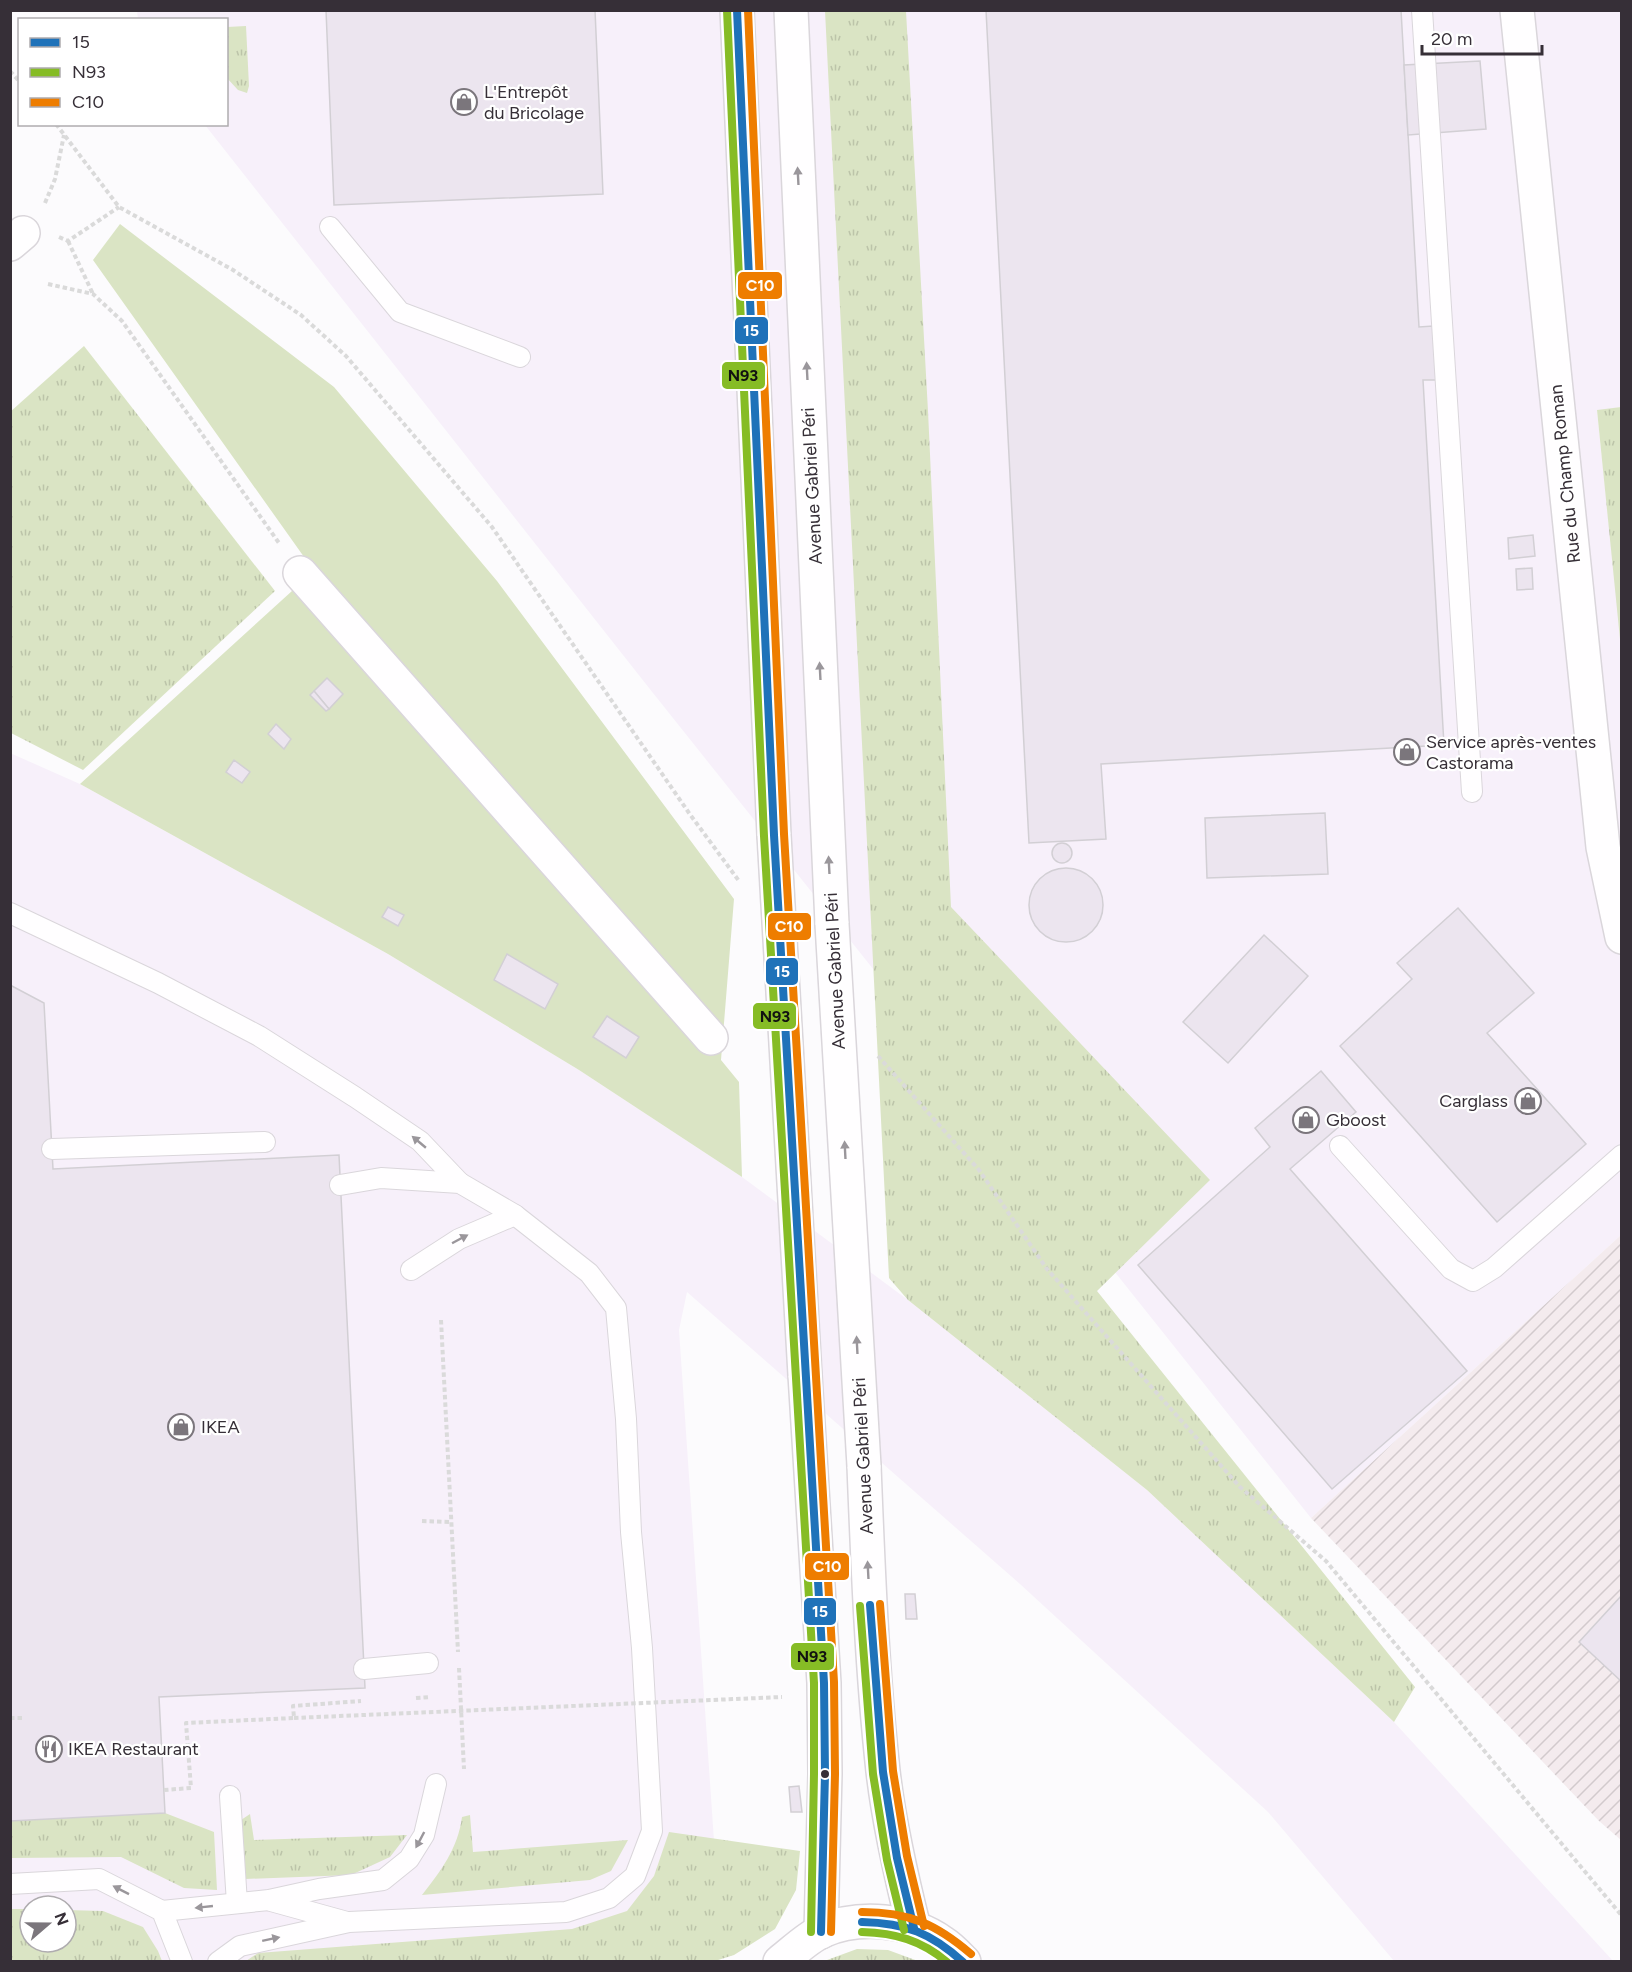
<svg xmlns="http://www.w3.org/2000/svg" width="1632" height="1972" font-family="Figtree,sans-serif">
	<defs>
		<pattern id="industrial-furrows" width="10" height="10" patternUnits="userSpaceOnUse" patternTransform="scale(1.5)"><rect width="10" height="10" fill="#f4ebee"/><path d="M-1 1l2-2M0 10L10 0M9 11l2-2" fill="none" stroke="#d2cacd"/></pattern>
		<pattern id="grass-tufts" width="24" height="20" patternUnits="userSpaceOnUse" patternTransform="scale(1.5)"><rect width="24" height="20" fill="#dae4c4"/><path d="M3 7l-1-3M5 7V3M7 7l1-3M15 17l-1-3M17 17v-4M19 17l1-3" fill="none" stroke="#bcc4a9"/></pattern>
	</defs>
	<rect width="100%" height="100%" fill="#fcfbfd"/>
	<g fill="#f7f0fa" fill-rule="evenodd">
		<path d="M137 11H1621V407L1597 411 1622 649 1621 1235 1311 1518 653 693 205 125 226 124V20L138 19Z"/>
		<path d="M10 753 80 784 388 954 579 1070 742 1177 908 1300 1147 1490 1394 1722 1613 1961H1394L1268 1812 1020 1584 687 1292 679 1330 716 1870 656 1944 511 1962 11 1961ZM30 1906H66V1942H30Z"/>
	</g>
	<path fill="url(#industrial-furrows)" d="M1621 1235V1840L1599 1821 1311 1518Z"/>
	<g fill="url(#grass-tufts)">
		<path d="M825 11H906L928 411 951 907 1210 1180 1097 1291 1415 1687 1394 1722 1147 1490 908 1300 889 1278Z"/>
		<path d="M246 26 249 86 247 93 238 90 226 77 227 27Z"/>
		<path d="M84 346 275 591 83 770 11 733 10 412Z"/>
		<path d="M1621 407H1622L1621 649 1597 410Z"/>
		<path d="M165 1813 214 1832 217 1890 184 1888 121 1857 11 1858 10 1821Z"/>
		<path d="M250 1814 254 1840 407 1835 390 1857 351 1875 245 1879 241 1820Z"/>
		<path d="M470 1815 473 1852 628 1840 611 1871 590 1880 422 1895C441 1871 458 1848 462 1817Z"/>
		<path d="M669 1832 800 1851 796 1890 775 1929 734 1955 715 1961H246L258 1953 572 1929 627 1911 654 1876Z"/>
		<path d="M11 1909H30V1942H66V1910L103 1911 143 1927 158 1951 162 1961H11Z"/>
		<path d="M857 1949 888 1950 918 1961H826L827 1960Z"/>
	</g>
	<path fill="#dae4c4" d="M120 224 334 387 497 581 734 899 721 1060 739 1082 742 1177 579 1070 388 954 80 784 314 571 93 260Z"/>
	<g fill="#ece5ef" stroke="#d2cfd4" stroke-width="1.5">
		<path d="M326 10H595L603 194 334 205Z"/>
		<path d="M986 10H1401L1419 327 1433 326 1436 380H1423L1444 745 1101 764 1106 839 1029 843Z"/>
		<path d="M1480 61 1486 129 1408 135 1404 65Z"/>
		<path d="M1533 535 1535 556 1509 559 1508 538Z"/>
		<path d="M1532 568 1533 589 1517 590 1516 569Z"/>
		<path d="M327 678 343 694 329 709 314 691Z"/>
		<path d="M314 691 329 709 326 711 310 695Z"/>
		<path d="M276 724 291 739 284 749 268 734Z"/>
		<path d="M234 760 250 772 242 783 226 772Z"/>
		<path d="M1325 813 1328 874 1207 878 1205 818Z"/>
		<circle cx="1062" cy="853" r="10"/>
		<circle cx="1066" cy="905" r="37"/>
		<path d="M388 907 404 915 398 926 382 917Z"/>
		<path d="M1458 908 1534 993 1487 1033 1586 1144 1497 1222 1340 1046 1412 979 1397 963Z"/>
		<path d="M1264 935 1308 976 1228 1063 1183 1022Z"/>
		<path d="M507 954 558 984 545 1009 494 980Z"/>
		<path d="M10 985 44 1003 53 1169 339 1155 365 1688 159 1697 165 1813 10 1821Z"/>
		<path d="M607 1016 639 1037 626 1058 593 1037Z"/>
		<path d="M1321 1071 1356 1112 1290 1169 1467 1371 1332 1489 1138 1265 1270 1147 1255 1128Z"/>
		<path d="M905 1594H915L917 1619H906Z"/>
		<path d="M1622 1595V1682L1579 1642Z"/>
		<path d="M799 1786 802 1812H791L789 1787Z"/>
	</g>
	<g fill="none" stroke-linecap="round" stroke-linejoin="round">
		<defs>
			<g id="lane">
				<path d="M1422 10 1472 792"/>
				<path d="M330 227 400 312 520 357"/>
				<path d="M10 913 158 983 259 1036 355 1097 420 1141 460 1183"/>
				<path d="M1340 1146 1451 1269 1473 1281 1494 1268 1622 1155"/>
				<path d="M52 1149 265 1142"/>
				<path d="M411 1270 459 1239 515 1215"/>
				<path d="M364 1669 428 1663"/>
				<path d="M230 1796 237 1903"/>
				<path d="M10 1884 99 1879 162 1911 182 1962"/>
				<path d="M271 1901 347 1922"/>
				<path d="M162 1911 269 1900 319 1889 383 1880 409 1859 424 1835 436 1784"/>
				<path d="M218 1962 240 1946 349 1922 566 1912 609 1898 635 1876 652 1831 642 1648 631 1532 626 1419 616 1308 589 1273 515 1215 460 1183 381 1178 340 1185"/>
			</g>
			<g id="street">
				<path d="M1517 10 1603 847 1622 937"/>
				<path d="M10 244 23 233"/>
				<path d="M300 573 711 1038"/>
			</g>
			<g id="secondary">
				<path d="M737 10 774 835"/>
				<path d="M791 10 832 924"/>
				<path d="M805 1375 824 1683 825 1774 821 1932"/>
				<path d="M864 1466C868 1568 872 1670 883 1771 889 1824 901 1876 914 1928"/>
				<path d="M780 1962C793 1952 807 1938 822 1931 859 1915 910 1919 943 1943 951 1948 957 1955 964 1962"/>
			</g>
		</defs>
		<use href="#lane" stroke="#dad6db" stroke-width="22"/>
		<use href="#street" stroke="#dad6db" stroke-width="36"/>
		<use href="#secondary" stroke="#dad6db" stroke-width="36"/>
		<g stroke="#dadada" stroke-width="4" stroke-dasharray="4.5 3" stroke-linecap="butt">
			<path d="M10 71 20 82"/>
			<path d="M56 124 119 207 233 270 301 315 346 356 492 527 689 813 739 881"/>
			<path d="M45 203 55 179 64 135"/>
			<path d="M59 237 68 241 119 207"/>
			<path d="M68 241 93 294"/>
			<path d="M48 284 93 294 122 321 279 543"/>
			<path d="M878 1056 979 1170 1047 1269 1240 1487 1326 1561 1622 1916"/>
			<path d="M441 1320 458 1652"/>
			<path d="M422 1521 451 1522"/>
			<path d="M459 1668 464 1769"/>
			<path d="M416 1698 430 1697"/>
			<path d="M10 1718H23"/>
			<path d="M164 1790 191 1788 186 1723 294 1718 293 1706 361 1701"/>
		</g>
		<use href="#lane" stroke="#fffeff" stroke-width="20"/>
		<use href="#street" stroke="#fffeff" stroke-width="33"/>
		<use href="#secondary" stroke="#fffeff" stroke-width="33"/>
		<defs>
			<g id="secondary-bridge">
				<path d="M774 835 805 1375"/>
				<path d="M832 924 864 1466"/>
			</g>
		</defs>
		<use href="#secondary-bridge" stroke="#dad6db" stroke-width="36" stroke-linecap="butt"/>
		<path stroke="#dadada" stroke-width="4" stroke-dasharray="4.5 3" stroke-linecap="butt" d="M294 1718 782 1697"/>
		<use href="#secondary-bridge" stroke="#fffeff" stroke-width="33"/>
		<defs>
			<g id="bus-1">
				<path d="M737 10 774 835 824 1683 825 1774 821 1932"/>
				<path d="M870 1605 883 1772 897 1858 914 1928"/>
				<path d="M862 1922C906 1923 931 1933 963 1962"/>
			</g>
			<g id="bus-2">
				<path d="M727 10 764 836 814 1683V1774L811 1932"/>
				<path d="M860 1606 873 1774 887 1860 904 1930"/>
				<path d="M862 1932C895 1933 921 1940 947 1962"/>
			</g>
			<g id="bus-3">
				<path d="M748 10 784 834 834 1682 835 1774 831 1932"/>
				<path d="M880 1604 893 1771 907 1856 924 1926"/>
				<path d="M862 1912C909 1912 936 1924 971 1954"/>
			</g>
		</defs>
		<use href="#bus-1" stroke="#fff" stroke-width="12"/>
		<use href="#bus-2" stroke="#fff" stroke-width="12"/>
		<use href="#bus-3" stroke="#fff" stroke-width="12"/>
		<use href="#bus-1" stroke="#1f72b9" stroke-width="8"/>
		<use href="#bus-2" stroke="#86bc25" stroke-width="8"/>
		<use href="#bus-3" stroke="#ee7d00" stroke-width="8"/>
	</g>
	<defs><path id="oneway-solid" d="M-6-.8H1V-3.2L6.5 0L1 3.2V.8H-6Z" transform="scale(1.5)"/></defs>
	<g fill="#9a969b">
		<use href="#oneway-solid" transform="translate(798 176) rotate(-93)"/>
		<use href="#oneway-solid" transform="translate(807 371) rotate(-93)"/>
		<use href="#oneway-solid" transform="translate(820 671) rotate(-93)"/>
		<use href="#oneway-solid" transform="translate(829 865) rotate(-93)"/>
		<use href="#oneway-solid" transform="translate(419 1142) rotate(-140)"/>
		<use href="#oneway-solid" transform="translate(845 1150) rotate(-93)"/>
		<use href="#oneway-solid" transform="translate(460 1239) rotate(-28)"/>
		<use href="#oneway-solid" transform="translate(857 1345) rotate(-93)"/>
		<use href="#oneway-solid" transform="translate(868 1570) rotate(-93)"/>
		<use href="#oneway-solid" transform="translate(420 1840) rotate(118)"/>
		<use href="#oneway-solid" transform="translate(121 1890) rotate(-153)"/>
		<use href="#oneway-solid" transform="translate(204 1907) rotate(174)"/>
		<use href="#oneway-solid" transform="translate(271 1939) rotate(-12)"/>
	</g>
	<defs>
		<symbol id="shop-ring" viewBox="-11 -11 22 22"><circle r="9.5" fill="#fff" stroke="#7b767c" stroke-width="1.5"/><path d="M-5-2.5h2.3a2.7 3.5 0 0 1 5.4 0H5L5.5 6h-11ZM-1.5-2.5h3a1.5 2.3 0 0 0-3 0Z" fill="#7b767c"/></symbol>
		<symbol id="restaurant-ring" viewBox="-11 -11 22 22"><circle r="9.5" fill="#fff" stroke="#7b767c" stroke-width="1.5"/><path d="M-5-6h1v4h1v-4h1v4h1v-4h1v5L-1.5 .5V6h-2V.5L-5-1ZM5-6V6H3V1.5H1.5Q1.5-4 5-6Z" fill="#7b767c"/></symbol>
	</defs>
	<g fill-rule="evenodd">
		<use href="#shop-ring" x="449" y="87" width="30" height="30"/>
		<use href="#shop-ring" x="1392" y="737" width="30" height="30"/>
		<use href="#shop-ring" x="1513" y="1086" width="30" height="30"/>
		<use href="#shop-ring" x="1291" y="1105" width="30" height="30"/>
		<use href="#shop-ring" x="166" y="1412" width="30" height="30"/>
		<use href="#restaurant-ring" x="34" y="1734" width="30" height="30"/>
	</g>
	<circle fill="#362f37" stroke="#fff" stroke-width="2" cx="825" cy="1774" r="5"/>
	<g text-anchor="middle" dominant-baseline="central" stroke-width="4.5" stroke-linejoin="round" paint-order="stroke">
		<g font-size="18" fill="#362f37" stroke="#fff" text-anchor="start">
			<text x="484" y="92">L'Entrepôt<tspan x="484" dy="21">du Bricolage</tspan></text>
			<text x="1426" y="742">Service après-ventes<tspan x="1426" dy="21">Castorama</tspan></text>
			<text x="1508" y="1101" text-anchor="end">Carglass</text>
			<text x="1326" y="1120">Gboost</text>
			<text x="201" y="1427">IKEA</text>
			<text x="68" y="1749">IKEA Restaurant</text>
		</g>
		<g font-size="18" fill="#362f37" stroke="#fff">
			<text transform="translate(1565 474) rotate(-96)">Rue du Champ Roman</text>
			<text transform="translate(812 486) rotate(-93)">Avenue Gabriel Péri</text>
			<text transform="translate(835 971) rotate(-93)">Avenue Gabriel Péri</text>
			<text transform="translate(863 1456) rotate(-93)">Avenue Gabriel Péri</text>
		</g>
	</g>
	<g stroke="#fff" stroke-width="2">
		<rect x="737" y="271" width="46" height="29" rx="6" fill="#ee7d00"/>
		<rect x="734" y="316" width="35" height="29" rx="6" fill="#1f72b9"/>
		<rect x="721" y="361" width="45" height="29" rx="6" fill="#86bc25"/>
		<rect x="767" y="912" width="45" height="29" rx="6" fill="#ee7d00"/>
		<rect x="765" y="957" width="34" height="29" rx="6" fill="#1f72b9"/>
		<rect x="752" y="1002" width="45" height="28" rx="6" fill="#86bc25"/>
		<rect x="804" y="1552" width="46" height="29" rx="6" fill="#ee7d00"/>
		<rect x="803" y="1597" width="34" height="29" rx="6" fill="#1f72b9"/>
		<rect x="790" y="1642" width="45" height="29" rx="6" fill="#86bc25"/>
	</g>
	<g font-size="16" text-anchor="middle" font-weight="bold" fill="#fff">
		<text x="760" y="291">C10</text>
		<text x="751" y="336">15</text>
		<text x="789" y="932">C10</text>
		<text x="782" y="977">15</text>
		<text x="827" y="1572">C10</text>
		<text x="820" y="1617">15</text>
	</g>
	<g font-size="16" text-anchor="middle" font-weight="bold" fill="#111">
		<text x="743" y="381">N93</text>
		<text x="775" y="1022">N93</text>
		<text x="812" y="1662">N93</text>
	</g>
	<rect width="1632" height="1972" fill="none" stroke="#362f37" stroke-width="24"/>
	<rect x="18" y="18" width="210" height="108" fill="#ffffff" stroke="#afacaf" stroke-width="1.5"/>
	<rect x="30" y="38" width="30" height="9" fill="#1f72b9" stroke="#afacaf" stroke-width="1.5"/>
	<text x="72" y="48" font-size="18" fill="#362f37">15</text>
	<rect x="30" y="68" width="30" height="9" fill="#86bc25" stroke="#afacaf" stroke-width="1.5"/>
	<text x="72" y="78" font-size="18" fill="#362f37">N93</text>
	<rect x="30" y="98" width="30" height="9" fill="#ee7d00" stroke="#afacaf" stroke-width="1.5"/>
	<text x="72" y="108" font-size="18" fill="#362f37">C10</text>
	<g transform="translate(48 1924) rotate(70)"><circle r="28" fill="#ffffff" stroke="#afacaf" stroke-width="1.5"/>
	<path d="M0-4.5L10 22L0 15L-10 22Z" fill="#7b767c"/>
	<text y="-9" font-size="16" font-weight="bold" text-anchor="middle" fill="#362f37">N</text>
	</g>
	<path d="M1422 45v9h120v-9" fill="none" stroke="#362f37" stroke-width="3"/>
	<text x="1431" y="45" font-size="18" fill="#362f37" stroke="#ffffff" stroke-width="4.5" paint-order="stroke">20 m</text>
</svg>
